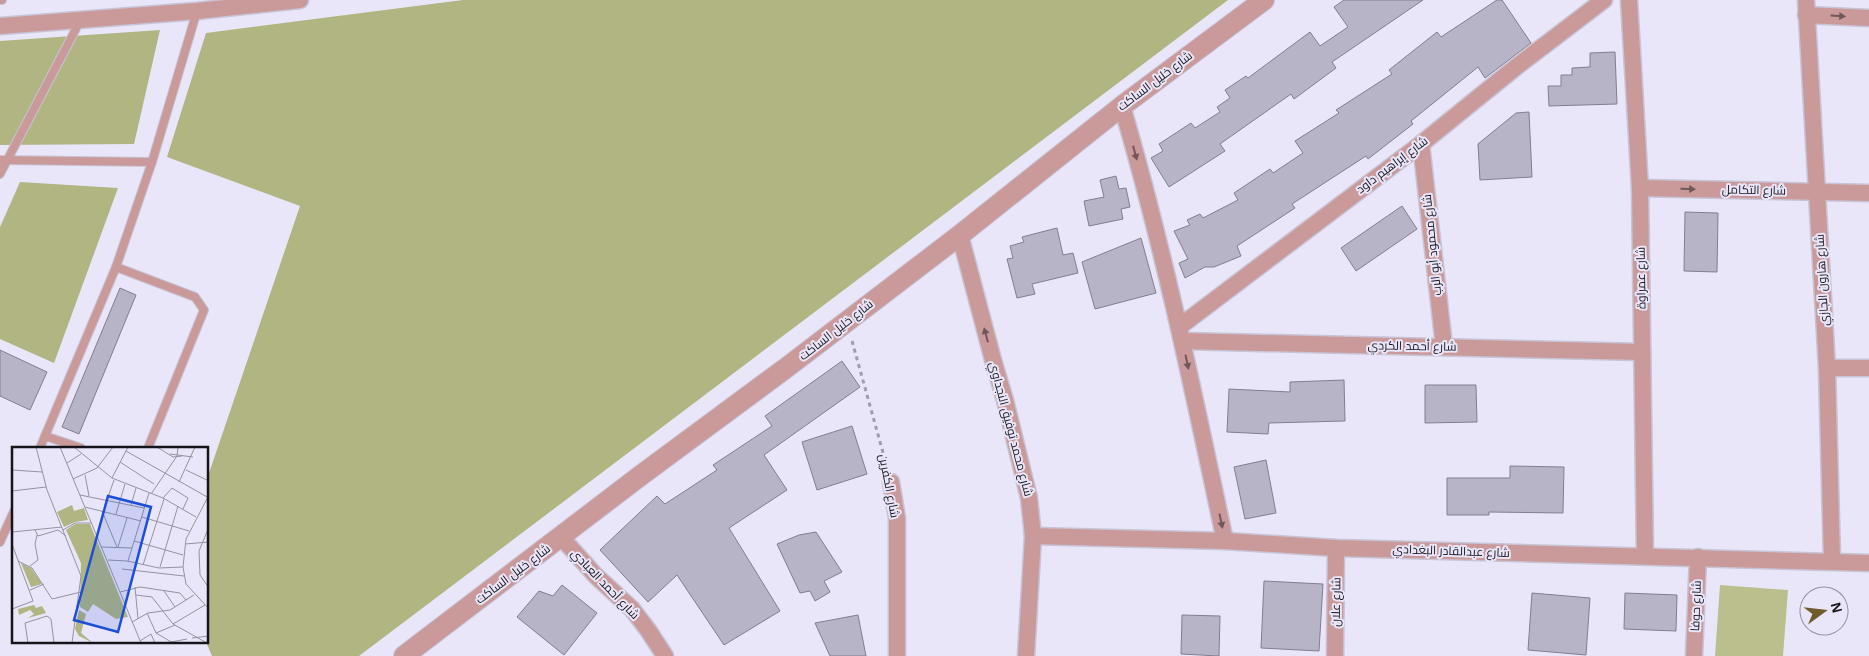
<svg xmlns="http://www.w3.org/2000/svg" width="1869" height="656" font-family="Arial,Cairo,sans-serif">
	<rect width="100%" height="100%" fill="#eae6fa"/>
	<path fill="#babf8d" d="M1720 585 1788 590 1783 656H1715Z"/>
	<g fill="#b0b582">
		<path d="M463 0H1228L359 656H212L206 642H208V476L300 206 167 157 206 33Z"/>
		<path d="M160 30 134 144 0 145V41Z"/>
		<path d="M20 182 118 188 54 363 0 339V227Z"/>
	</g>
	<g fill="#b7b4c7" stroke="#827e90">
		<path d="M1344 0H1423L1332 62 1336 68 1294 99 1291 94 1220 144 1225 151 1169 187 1151 158 1163 151 1159 144 1191 123 1195 128 1220 112 1217 107 1230 98 1225 90 1246 76 1248 78 1310 32 1320 46 1348 27 1334 7Z"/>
		<path d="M1497 0H1502L1531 43 1485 78 1478 67 1411 121 1413 124 1368 159 1366 156 1292 204 1295 208 1237 246 1241 256 1214 267H1205L1185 278 1179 263 1188 259 1174 231 1190 225 1187 220 1200 214 1203 218 1238 200 1234 193 1270 169 1273 173 1303 153 1295 141 1339 113 1336 110 1392 74 1389 70 1437 32 1441 37Z"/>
		<path d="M1615 52 1617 104 1549 106 1548 86H1561V75H1572V68L1590 67V53Z"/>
		<path d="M1529 112 1532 177 1480 180 1478 144 1516 113Z"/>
		<path d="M1116 176 1119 189 1126 188 1130 207 1121 209 1123 219 1089 226 1084 201 1104 197 1100 180Z"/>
		<path d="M1402 206 1417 229 1356 271 1341 248Z"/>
		<path d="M1685 212 1718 213 1717 272 1684 271Z"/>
		<path d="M1057 228 1063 255 1073 253 1078 273 1032 284 1035 294 1017 298 1007 259 1013 258 1010 246 1024 242 1022 237Z"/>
		<path d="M1141 238 1156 293 1095 309 1082 262Z"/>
		<path d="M120 288 136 295 79 434 62 427Z"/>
		<path d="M0 350 47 372 30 410 0 396Z"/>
		<path d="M842 361 860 387 764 455 787 490 729 528 780 611 724 645 677 575 648 602 600 550 657 496 665 504 717 470 713 465 772 426 765 416Z"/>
		<path d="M1344 380 1345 421 1269 423 1268 434 1227 432 1229 389 1290 392V382Z"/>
		<path d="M1425 385H1476L1477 422 1425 423Z"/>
		<path d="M852 426 867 474 817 490 802 442Z"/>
		<path d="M1266 460 1276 513 1245 519 1234 467Z"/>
		<path d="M1510 466 1564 467 1563 513 1489 512V515H1447V478H1510Z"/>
		<path d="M816 532 842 572 824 581 830 592 815 601 810 591 800 593 777 544 799 535Z"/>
		<path d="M1264 581 1323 584 1319 651 1261 648Z"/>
		<path d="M562 585 597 613 564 655 517 617 539 591 553 596Z"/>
		<path d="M1532 593 1590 598 1586 655 1528 650Z"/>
		<path d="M1625 593 1677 595 1676 631 1624 629Z"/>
		<path d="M858 615 866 656H830L815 623Z"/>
		<path d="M1182 615 1220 616 1219 656 1181 654Z"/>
	</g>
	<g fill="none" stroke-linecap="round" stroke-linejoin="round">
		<defs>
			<g id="service">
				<path d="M0 0H2"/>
				<path d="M0 160 152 162"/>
				<path d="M0 174 80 21"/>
				<path d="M116 267 195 297 204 310 148 448"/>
				<path d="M45 436 81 448"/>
				<path d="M40 448 116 267 152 162 197 11"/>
				<path d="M0 542 14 511"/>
			</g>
			<g id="minor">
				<path d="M1629 0 1640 188 1645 556"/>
				<path d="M1806 0 1827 368 1832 560"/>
				<path d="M1806 15 1869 18"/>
				<path d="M0 26 197 11 300 0"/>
				<path d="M1122 106C1164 249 1194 395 1225 541"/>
				<path d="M1421 144 1444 346"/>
				<path d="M1640 188 1869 193"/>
				<path d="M960 235 993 360 1005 400 1029 498 1033 536 1026 656"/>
				<path d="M1179 327 1421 144 1516 67 1604 0"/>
				<path d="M1183 341 1642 352"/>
				<path d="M1827 368H1869"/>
				<path d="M891 482 897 518V656"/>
				<path d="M1033 536 1225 541 1336 548 1869 563"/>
				<path d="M561 537 596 576 632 609 648 630 665 656"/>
				<path d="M1335 656 1336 548"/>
				<path d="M1694 656 1698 557"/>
			</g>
			<path id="tertiary" d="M404 656 640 476 786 368 960 235 1122 106 1264 0"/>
		</defs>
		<use href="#service" stroke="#c8c4d6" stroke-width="10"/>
		<use href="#minor" stroke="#c8c4d6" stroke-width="19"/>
		<use href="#tertiary" stroke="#c8c4d6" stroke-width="22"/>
		<path stroke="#9f9cab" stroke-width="3" stroke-dasharray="4 4" stroke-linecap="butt" d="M852 341 887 467"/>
		<use href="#service" stroke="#ca9a9a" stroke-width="8"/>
		<use href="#minor" stroke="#ca9a9a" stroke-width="16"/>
		<use href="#tertiary" stroke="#ca9a9a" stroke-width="20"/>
	</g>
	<defs><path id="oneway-solid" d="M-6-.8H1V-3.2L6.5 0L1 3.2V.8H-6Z" transform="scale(1.25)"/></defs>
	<g fill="#70575a">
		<use href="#oneway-solid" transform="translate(1838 16) rotate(3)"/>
		<use href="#oneway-solid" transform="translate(1135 153) rotate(75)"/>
		<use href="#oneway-solid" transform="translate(1688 189) rotate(1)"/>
		<use href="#oneway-solid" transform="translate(986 335) rotate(-105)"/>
		<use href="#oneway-solid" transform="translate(1187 362) rotate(78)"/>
		<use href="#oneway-solid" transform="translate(1221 521) rotate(78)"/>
	</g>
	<g text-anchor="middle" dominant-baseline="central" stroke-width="4" stroke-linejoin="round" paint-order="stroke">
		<g font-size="12" fill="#15141a" stroke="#eae6fa">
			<text transform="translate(1155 81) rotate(-37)">شارع خليل الساكت</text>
			<text transform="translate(1392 165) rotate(-37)">شارع إبراهيم داود</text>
			<text transform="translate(1754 190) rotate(1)">شارع التكامل</text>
			<text transform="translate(1432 245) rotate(-96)">شارع محمود أبو الرب</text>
			<text transform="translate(1641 278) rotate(-91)">شارع عمراوة</text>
			<text transform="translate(1822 280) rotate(-93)">شارع هارون الجازي</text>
			<text transform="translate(836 330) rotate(-38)">شارع خليل الساكت</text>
			<text transform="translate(1412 346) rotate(1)">شارع أحمد الكردي</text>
			<text transform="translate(1011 429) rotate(75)">شارع محمد توفيق النجداوي</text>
			<text transform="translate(889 486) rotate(79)">شارع الكفرين</text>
			<text transform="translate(1451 551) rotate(2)">شارع عبدالقادر البغدادي</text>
			<text transform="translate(513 574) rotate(-37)">شارع خليل الساكت</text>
			<text transform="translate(605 584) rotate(46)">شارع أحمد العبادي</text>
			<text transform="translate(1336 602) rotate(-89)">شارع علان</text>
			<text transform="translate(1696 606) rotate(-88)">شارع حوفا</text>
		</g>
	</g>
	<g transform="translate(12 447)">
		<rect width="196" height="196" fill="#eae6fa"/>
		<path d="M60 58 62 64 72 61 76 73 63 75 52 80 45 65ZM63 77H78L116 170 104 172 81 157 76 165 68 160 69 116 54 83ZM9 116 19 121 30 137 19 140ZM22 158 24 161 30 159 34 166 16 171 22 167 18 163 7 168 6 162ZM67 163 74 167 69 186 81 196 67 189 63 182Z" fill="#b0b582"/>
		<path fill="none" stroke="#9592a0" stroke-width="1" d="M24 0 35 43 69 129 60 196M48 0 129 196M62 0 100 31 151 51 184 70M145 0 161 10 170 9M114 4 197 51M158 7 181 10M108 15 142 37M55 16 69 7M0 23 30 25M174 23 197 34M73 28 77 49M100 31 116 0M61 32 85 21 101 0M167 35 183 0M0 44 34 40M139 47 165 9 166 0M68 48 132 61M197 48 174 92 171 120 174 137 197 162M151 51 160 41 176 51 171 62M95 53 102 33M119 58 124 41M73 60 129 74M90 64 105 100M104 67 113 37M130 70 177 84M197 80 187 104 188 128 197 141M23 83 26 89 46 83 54 89M51 83 63 76H79M0 85 50 80M122 94 171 108M0 97 21 154M173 97 197 95M89 100 120 101M106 100 115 71M96 113 115 114 147 121 171 120M6 114 20 121 40 152 69 145M116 114 137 46M131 118 152 52M18 119 26 113 23 97 25 88M148 120 166 59M110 122 172 129M123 140 126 172M18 143 32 137M152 144 163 160M108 145 128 140 168 146 174 153M124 148 140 150 161 177 195 196M0 162 21 154M135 166 144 186 161 196M120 175 136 166 158 163 182 148M161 177 193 158M144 186 163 178M180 191 197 189M128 194 139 187 143 196M16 196 13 176 35 169 39 172 42 196M154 196 175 192"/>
		<path fill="#1d4ed8" fill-opacity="0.15" stroke="#1d4ed8" stroke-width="2.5" d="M96 49 139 60 106 185 62 173Z"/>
		<rect width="196" height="196" fill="none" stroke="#15141a" stroke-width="2.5"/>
	</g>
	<g transform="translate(1824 611) rotate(75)"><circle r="24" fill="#eae6fa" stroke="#9592a0"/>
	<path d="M0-4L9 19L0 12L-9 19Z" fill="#705b2a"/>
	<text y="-8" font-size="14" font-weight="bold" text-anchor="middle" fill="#15141a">N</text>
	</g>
</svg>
